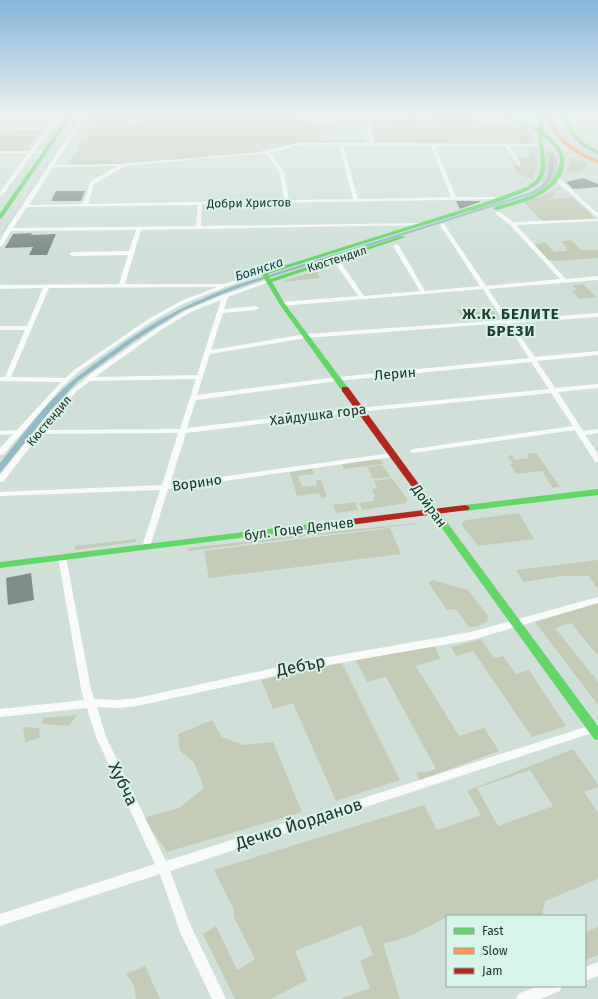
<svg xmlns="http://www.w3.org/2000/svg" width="598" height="999" font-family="'Fira Sans',sans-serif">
	<rect width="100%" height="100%" fill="#d0e0d9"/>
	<g fill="#c3cbb6" fill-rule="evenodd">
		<path d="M89 113H130L134 115 146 113H277L313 122V123L335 124V131H320V140L364 139 365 144H298L269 151 250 153 109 165H67L80 146H77L83 137 85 136 95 121V118L86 119Z"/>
		<path d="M420 113H492L495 114H472L473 119 476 121 473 122 474 124H512L513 126H425L424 124 435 123 432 115H421L420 114H470Z"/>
		<path d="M409 114H415L419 126H376L375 125H387V119H411Z"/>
		<path d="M524 127 531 133 534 144H375L373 128Z"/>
		<path d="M0 129 41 130 29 151H0Z"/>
		<path d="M526 146 535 147V156L537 159 536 171 532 179 519 175 513 165H521L517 157H532Z"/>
		<path d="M546 149H550L558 157C557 167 558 178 549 184L550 156 549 175 544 183H541L546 174Z"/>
		<path d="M569 157 588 164 581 172 567 173 569 163Z"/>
		<path d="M559 187 565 190 557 189 554 192 555 193H553L554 194 550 198 556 199 572 197 595 218 542 221 524 202 547 194Z"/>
		<path d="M571 240 581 250H598V258L555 261 553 260H548L534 244 546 243 554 252 567 251 566 248H567L561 241Z"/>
		<path d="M317 271 320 278 284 282 285 280Z"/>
		<path d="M583 284 596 297 579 299 572 291 577 290 572 285Z"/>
		<path d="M465 309 469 315H475L474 312 493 311 498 318 473 321 470 316 463 317 457 310Z"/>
		<path d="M536 453 560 487 553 488 542 471 516 474 510 464 513 463 508 456 512 455 515 460 529 458 527 454Z"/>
		<path d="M375 459 382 461 383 464 344 469 342 464Z"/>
		<path d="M382 465 391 477 373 479 367 467Z"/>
		<path d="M312 469 314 474 298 476 302 487 317 485 316 480H321L327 497 321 498 319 493 297 496 290 472Z"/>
		<path d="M392 478 407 499 406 503 362 510 359 503 374 501 373 497 375 496 372 489 377 488 374 481Z"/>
		<path d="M355 502 358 510 336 513 333 505Z"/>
		<path d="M519 513 534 539 478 546 461 524 466 520Z"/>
		<path d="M416 523V524L312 536 311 534Z"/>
		<path d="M390 528 401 554 209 578 204 551Z"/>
		<path d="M309 534V536L189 551 188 548Z"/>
		<path d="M136 539V542L75 550V546Z"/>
		<path d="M598 560V590L589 576H561L524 582 516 570Z"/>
		<path d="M433 580 468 590 488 616 487 622 478 626 469 627 456 609 447 610 428 582Z"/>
		<path d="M598 603V656L571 623 555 628 598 682V705L535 622Z"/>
		<path d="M481 639 494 658 503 656 516 674 529 670 566 726 532 737 473 651 456 656 451 647Z"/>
		<path d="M434 644 440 659 416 666 459 736 484 728 499 751 420 780 416 773 422 771 423 773 436 769 386 677 367 682 355 659Z"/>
		<path d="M342 663 400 780 336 801 293 703 273 709 261 680Z"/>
		<path d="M77 715 69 726 42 724 43 718Z"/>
		<path d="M212 720 222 737 243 745 273 742 302 812 167 852 143 818 179 808 204 788 194 762 180 751 178 734Z"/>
		<path d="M23 727 39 728 40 738 25 742Z"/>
		<path d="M573 749 598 784V787L584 792 598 813V879L545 901 542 916H453L451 914C433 925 405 941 383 943L400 999H341L370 988 360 961 373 955 361 925 295 951 307 980 271 999H235L203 934 216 926 237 970 255 959 234 917V910L214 870 424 805 437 830 481 815 467 791ZM530 770 553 806 498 826 477 788Z"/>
		<path d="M598 927V955L585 960V932Z"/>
		<path d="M145 966 160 999H136L134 985 126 974Z"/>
	</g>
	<path fill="#94bac5" d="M550 156H554C553 177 554 183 533 194L255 282 227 292 182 311 137 339 78 381 51 410 0 473V463C19 440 37 414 59 393 75 377 93 365 111 352 151 323 188 303 234 286L529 193C549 183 549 177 550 156Z"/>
	<g fill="#808e8a">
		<path d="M583 178 598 184V187L573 189 566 182Z"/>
		<path d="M56 191H85L81 201H51Z"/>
		<path d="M456 201H480V202L460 209Z"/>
		<path d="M32 233 31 235 56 234 47 255H29L33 247 5 248 13 234Z"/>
		<path d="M31 573 34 600 8 605 6 578Z"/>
	</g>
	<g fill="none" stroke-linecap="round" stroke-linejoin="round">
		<g fill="#f8faf9" fill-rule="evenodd">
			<path d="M8 113H12L0 125V122Z"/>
			<path d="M58 113H62L34 151H45L47 152 46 153H33L2 196H0V192L28 153H0V151H30L46 129H0V127H48Z"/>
			<path d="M84 113H88L54 165 120 164 254 153 298 143H370L366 124 323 123 279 113H286L323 121 366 122V113H370V127L374 143 541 144 543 145 541 146H509L521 164 519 165 505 146H435L456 197H505V199H503L202 204 201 226 423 223V225H421L141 230 125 284H224L262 272 267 273 228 286 185 303 154 320 122 341 78 372 61 388 3 455H0V448L13 434 0 435V431L17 430 61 382 0 381V377H5L25 330H0V326H27L43 288 0 289V285L119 284 128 255 72 256 69 254 72 252 129 251 136 230 11 231 2 246 0 247V241L6 230ZM298 145H339L353 199 289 200 284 172 270 153ZM343 145 431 146 451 197 358 199ZM266 153 280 172 284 200 88 204 94 184 122 168V166ZM118 166 90 182 83 204 29 205 53 167ZM198 205 196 226 13 228 27 207ZM217 287 181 301 150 318 74 370 65 378 11 377 49 288Z"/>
			<path d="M172 113H179L129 124 127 123Z"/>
			<path d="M398 113H527L529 114 527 115 400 114Z"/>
			<path d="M594 113H598V115Z"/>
			<path d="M555 178H559L598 214V218L555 180Z"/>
			<path d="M496 212H500L513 222 598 219V221L516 225 566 279 598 276V280L488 289 509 320 598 313V317L511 323 535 357 598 351V355L537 361 555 388 598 384V388L558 392 583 431 598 429V433L585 435 598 454V462H595L575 430 413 453 409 451 413 449 573 426 551 393 359 412 186 433 170 484 392 453 396 455 392 457 168 489 150 547 146 550 142 547 160 490 0 496V492L162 485 178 433 40 434 3 482H0V475L47 415 73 389 92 373 157 328 187 310 223 295 267 280 272 281 228 297 224 309 256 306 259 308 256 310 223 313 211 350 306 334 503 320 483 289 282 306 279 304 282 302 358 296 336 264 339 262 341 263 364 296 420 291 393 246 396 244 399 246 425 291 480 286 440 225 442 224H444L486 286 560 279 510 225 496 214ZM221 300 197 375 95 377 161 330 191 312ZM506 323 529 358 337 377 197 395 210 354 306 338ZM531 362 549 389 359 408 187 428 196 400 337 381ZM196 379 180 429 44 430 77 391 90 381Z"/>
			<path d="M62 554 65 555 66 557 91 689 94 699 118 700 137 698 311 660 471 632 598 597V603L471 640 311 668 137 706 118 708 97 707 106 737 166 861 598 723V731L170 871 190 924 226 999H212L180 932 160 874 0 926V914L155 864 96 737 87 708 0 717V709L84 700 81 689 58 557 59 555Z"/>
			<path d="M598 962V976L585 981V967Z"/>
			<path d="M538 986H562L560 991 540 999H516L518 994Z"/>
		</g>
		<g fill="#63d668" fill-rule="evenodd">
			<path d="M70 113H74L2 218 0 219V213Z"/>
			<path d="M496 113H501L539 130 538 113H542L544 128 543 132C575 152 569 181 538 196 525 203 510 206 496 210L493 208C498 205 505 204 511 202 530 197 551 189 558 169 564 154 554 145 543 136 542 150 551 171 539 183 526 195 476 209 457 215 394 234 331 254 268 274L270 279 401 236 406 237 272 282 285 304 349 389 345 391H342L280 305 261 273 483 203 527 187 536 180 540 172 541 162 538 137 539 133Z"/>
			<path d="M563 113H567C569 132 582 142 598 151V154C580 147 565 133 563 113Z"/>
			<path d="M415 482 418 483 598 726V740L594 739 412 487 411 485Z"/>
			<path d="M598 489V495L465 511 460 508 465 505Z"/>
			<path d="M326 522 331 525 329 527 0 568V562Z"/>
		</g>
		<path fill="#ff974d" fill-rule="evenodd" d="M547 113H551C556 139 576 150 598 160V163C574 155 551 139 547 113Z"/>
		<g fill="#b3261e" fill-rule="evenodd">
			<path d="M342 387H348L418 483 419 485 418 487H412L342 391Z"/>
			<path d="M465 505 468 506 470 508 468 510 326 528 321 525 326 522Z"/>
		</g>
		<g stroke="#cacecc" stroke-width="1">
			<path d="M555 113C554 137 579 148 598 158"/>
			<path d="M0 236 81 113"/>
		</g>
	</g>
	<linearGradient id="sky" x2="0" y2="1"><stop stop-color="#86b6da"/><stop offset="0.45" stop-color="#eaf1ee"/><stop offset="1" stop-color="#eaf1ee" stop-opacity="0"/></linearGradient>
	<rect width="598" height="253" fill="url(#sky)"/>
	<g text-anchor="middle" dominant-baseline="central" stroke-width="4" stroke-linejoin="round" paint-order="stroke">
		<g font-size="12" fill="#26322d" stroke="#d6f4e7">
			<text transform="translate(249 203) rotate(-1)">Добри Христов</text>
			<text transform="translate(337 259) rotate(-18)">Кюстендил</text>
			<text transform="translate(49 421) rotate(-50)">Кюстендил</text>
		</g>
		<g font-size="13" font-style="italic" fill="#113a4a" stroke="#d6f4e7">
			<text transform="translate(259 269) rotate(-18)">Боянска</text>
		</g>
		<g font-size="14" fill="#26322d" stroke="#d6f4e7">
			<text transform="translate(395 374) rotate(-5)">Лерин</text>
			<text transform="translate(318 415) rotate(-7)">Хайдушка гора</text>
			<text transform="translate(197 483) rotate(-8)">Ворино</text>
			<text transform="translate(429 506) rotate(54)">Дойран</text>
			<text transform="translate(299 529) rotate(-7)">бул. Гоце Делчев</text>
		</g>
		<g font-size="15" font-weight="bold" letter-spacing="1" fill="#243e34" stroke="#d6f4e7">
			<text x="511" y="314">Ж.К. БЕЛИТЕ<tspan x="511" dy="17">БРЕЗИ</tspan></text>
		</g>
		<g font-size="17" fill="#26322d" stroke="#d6f4e7">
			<text transform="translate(301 666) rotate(-11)">Дебър</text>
			<text transform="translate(123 784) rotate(64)">Хубча</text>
			<text transform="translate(299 824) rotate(-18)">Дечко Йорданов</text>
		</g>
	</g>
	<rect x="446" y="915" width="140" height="72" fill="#d6f4e7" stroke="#90a69d"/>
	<rect x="454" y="928" width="20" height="6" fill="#63d668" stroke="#90a69d"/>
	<text x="482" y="935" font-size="12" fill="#26322d">Fast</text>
	<rect x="454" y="948" width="20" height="6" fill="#ff974d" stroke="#90a69d"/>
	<text x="482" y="955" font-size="12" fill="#26322d">Slow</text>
	<rect x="454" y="968" width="20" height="6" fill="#b3261e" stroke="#90a69d"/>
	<text x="482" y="975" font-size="12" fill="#26322d">Jam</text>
</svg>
